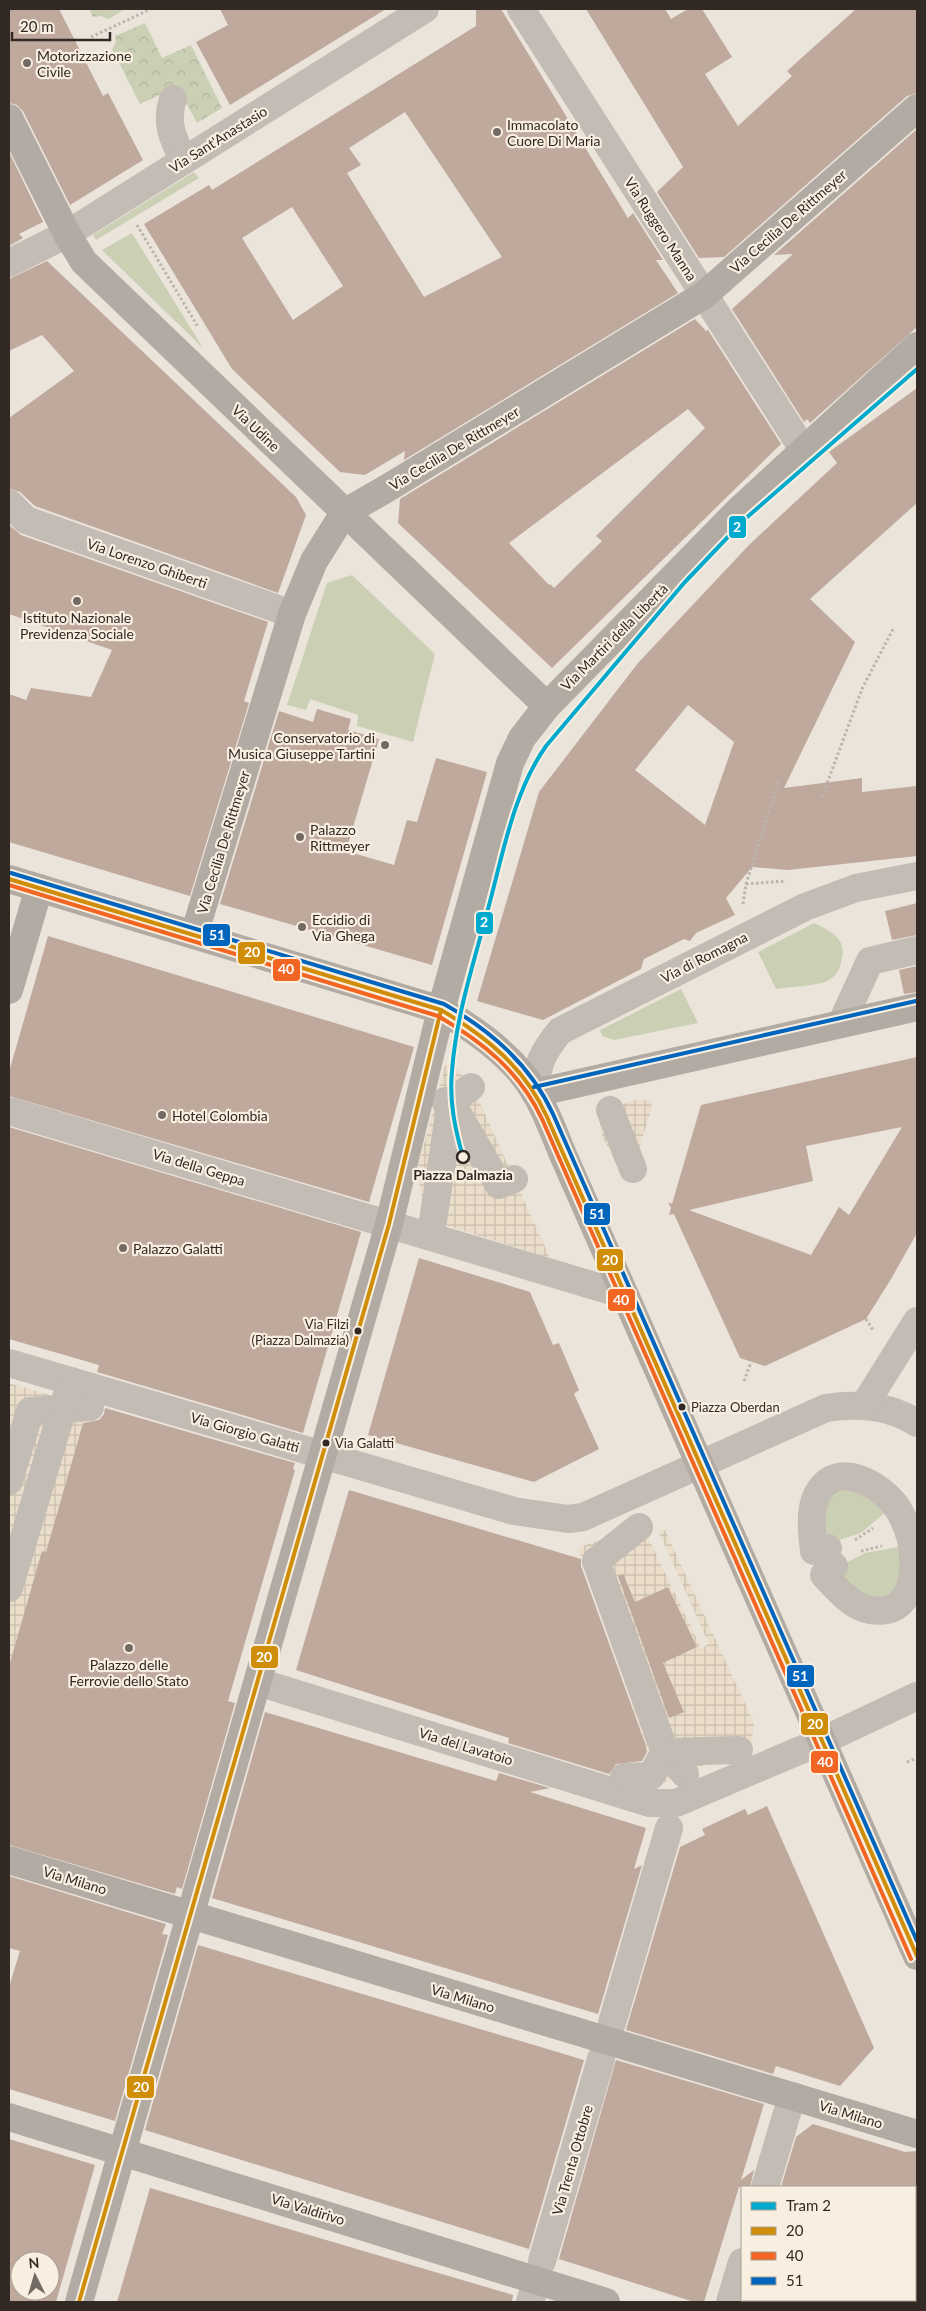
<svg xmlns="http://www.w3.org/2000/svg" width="926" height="2311" font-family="Lato,sans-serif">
	<defs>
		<pattern id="forest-crowns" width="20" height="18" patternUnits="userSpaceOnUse" patternTransform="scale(1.25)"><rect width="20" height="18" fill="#cbd0b4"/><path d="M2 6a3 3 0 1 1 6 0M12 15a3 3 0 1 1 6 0" fill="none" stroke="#afb39b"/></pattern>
		<pattern id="plaza-grid" width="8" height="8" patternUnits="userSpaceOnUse" patternTransform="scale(1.25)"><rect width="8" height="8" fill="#eaddc9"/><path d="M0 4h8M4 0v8" fill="none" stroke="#c9beac"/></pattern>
	</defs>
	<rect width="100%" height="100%" fill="#ebe4db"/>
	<g fill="#cbd0b4">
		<path d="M194 172 199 178 96 240 93 235Z"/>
		<path d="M132 233 203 348 102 250Z"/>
		<path d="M352 575 435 654 413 742 357 726 358 715 310 699 306 710 287 705 327 583Z"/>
		<path d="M814 923C833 932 848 939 841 963 839 971 835 977 827 981 815 986 790 987 776 989L758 952Z"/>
		<path d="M681 989 698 1023 614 1040 602 1036 600 1030Z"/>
		<path d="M850 1486 887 1511 861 1533 827 1544 825 1514 831 1493Z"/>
		<path d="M903 1546 904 1574 890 1596 872 1599 854 1588 836 1568 865 1553Z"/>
	</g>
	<g fill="url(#forest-crowns)">
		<path d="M89 9H125L109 19 100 16 93 17Z"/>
		<path d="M145 23 162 58 191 45 222 108 197 123 184 99 164 93 140 104 112 49 116 42 115 36Z"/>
	</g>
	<g fill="url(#plaza-grid)" fill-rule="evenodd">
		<path d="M445 1065 459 1071 480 1103 550 1258 426 1219 417 1171Z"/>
		<path d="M634 1100H647L651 1102 652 1107 633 1168 628 1181H625L603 1138 600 1129V1122L617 1106Z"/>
		<path d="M9 1383 90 1407 86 1411 46 1552 42 1551 9 1666Z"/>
		<path d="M635 1526 644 1529 701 1648 709 1644 659 1532 665 1530 754 1723 752 1739 745 1747 659 1785 643 1766 648 1755 646 1744 578 1548ZM668 1587 697 1647 666 1661 638 1601Z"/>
	</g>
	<g fill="#bfa89c" fill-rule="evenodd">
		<path d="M9 9H59L103 96 108 93 143 160 70 205 23 111 17 105 9 103Z"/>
		<path d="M220 9H386L230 105 196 42 228 25Z"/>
		<path d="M476 9H501L628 218 633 213 663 260H656L678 293 404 460 405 451 365 475 340 472 232 369 144 224 209 185 212 190 476 26ZM405 112 502 257 424 297 347 173 361 165 349 148ZM292 207 343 286 293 320 242 238Z"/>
		<path d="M586 9H665L671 19 688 9H702L732 57 705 74 738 126 792 76 787 71 856 9H917V93L907 96 724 257 699 258 657 192 683 167Z"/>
		<path d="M917 129V327L810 423 807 419 804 422 732 309 793 254 774 255Z"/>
		<path d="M9 152 43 222 19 234 23 238 9 246Z"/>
		<path d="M47 261 296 497 306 515 278 593 35 506 20 492 9 488V418L74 371 42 335 9 351V279Z"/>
		<path d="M695 319 706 331 708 330 781 444 552 668 398 523 400 499ZM688 409 705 428 596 536 602 541 554 588 550 584 549 585 509 543Z"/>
		<path d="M917 388V503L810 599 855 642 784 788 862 778V792L917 786V856L788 870 752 867 726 898 735 915 696 933 690 941 684 939 644 959 641 969 543 1020 477 1001 539 792 638 663 750 544 837 463 829 452ZM688 705 734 742 705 825 635 770Z"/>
		<path d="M9 525 21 535 268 622 244 701 249 703 190 896 9 842V694L26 700 31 688 91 697 112 650 9 614Z"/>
		<path d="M317 709 351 719 348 730 379 739 346 851 394 865 407 820 417 822 436 758 487 772 432 965 220 904 279 711 313 722Z"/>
		<path d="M917 903V935L892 940 885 911Z"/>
		<path d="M48 936 414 1047 369 1202 9 1096V1072Z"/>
		<path d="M917 966V992L904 994 899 970Z"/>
		<path d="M917 1057V1233L891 1279 866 1319 765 1366 740 1358 674 1214 669 1215 671 1208 668 1202 672 1204 701 1105ZM902 1127 849 1215 839 1207 811 1255 689 1210 813 1181 806 1146Z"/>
		<path d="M9 1127 361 1232 303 1433 97 1372 99 1365 9 1339Z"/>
		<path d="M419 1258 530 1292 553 1345 559 1343 579 1390 574 1394 599 1449 534 1482 368 1435Z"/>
		<path d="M105 1408 295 1463 293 1469 295 1470 228 1701 235 1703 182 1889 177 1887 175 1894 9 1845V1666L42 1551 46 1552 83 1423 99 1420 104 1414Z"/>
		<path d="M349 1490 581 1559V1566L646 1746 647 1752 642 1761 616 1764 609 1774 508 1743 509 1738 296 1670Z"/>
		<path d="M623 1574 635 1602 668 1587 697 1647 663 1663 684 1712 669 1718 618 1576Z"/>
		<path d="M265 1712 496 1781 499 1773 550 1788 530 1792 646 1828 634 1869 642 1865 598 2014 212 1898Z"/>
		<path d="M767 1806 874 2048 840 2086 776 2066 773 2074 626 2030 680 1847 705 1835 702 1829 745 1809 748 1815Z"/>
		<path d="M9 1876 166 1924 162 1934 168 1935 115 2121 9 2089V1987L20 1951 9 1948Z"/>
		<path d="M198 1945 584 2060 529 2249 145 2130Z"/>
		<path d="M616 2060 764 2104 741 2180 754 2170 750 2187H739L704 2302H694L559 2259Z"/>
		<path d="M813 2124 905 2152 917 2151V2187H781L796 2137Z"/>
		<path d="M9 2139 95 2165 56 2302H9ZM20 2261H50V2291H20Z"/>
		<path d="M150 2188 513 2295 512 2302H117Z"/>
	</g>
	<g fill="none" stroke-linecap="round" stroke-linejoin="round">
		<g stroke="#bcb5ae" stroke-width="3" stroke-dasharray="2.5 2.5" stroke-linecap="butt">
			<path d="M91 37 151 9"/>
			<path d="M137 225 198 327"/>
			<path d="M822 797 862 689 893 629"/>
			<path d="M746 884 786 881"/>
			<path d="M743 904 746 884 779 780"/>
			<path d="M866 1319 873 1330"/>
			<path d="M744 1381 751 1362"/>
			<path d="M855 1540 873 1528"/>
			<path d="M861 1551 882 1546"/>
			<path d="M907 1762 917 1758"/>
		</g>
		<g stroke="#c3bcb5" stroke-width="28">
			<path d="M521 9 803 449"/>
			<path d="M173 99C165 122 173 140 184 160"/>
			<path d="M9 263 67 234 425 9"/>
			<path d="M9 503 26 520 292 614"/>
			<path d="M841 1024 870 961 917 950"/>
			<path d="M535 1093C537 1064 542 1053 560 1031L805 907 856 888 917 876"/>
			<path d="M445 1101 451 1102 499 1185 514 1179"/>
			<path d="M610 1110 633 1169"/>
			<path d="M9 1111 625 1295"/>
			<path d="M433 1221 451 1102 471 1087"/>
			<path d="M9 1363 514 1511 568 1519 583 1517 826 1408C858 1403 889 1405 917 1423"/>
			<path d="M865 1404 917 1321"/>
			<path d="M9 1481 30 1411 90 1407"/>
			<path d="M639 1527 596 1561 665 1752 685 1774"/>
			<path d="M828 1548 814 1551C812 1533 809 1511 817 1495 836 1457 882 1485 898 1509 911 1530 916 1555 912 1579 910 1592 902 1607 887 1610 859 1615 842 1595 824 1575L834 1566"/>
			<path d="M9 1588 71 1381"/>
			<path d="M258 1682 650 1803H676L822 1741 917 1696"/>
			<path d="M624 1777 651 1776 665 1752 739 1750"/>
			<path d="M612 2023 669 1828"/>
			<path d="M765 2187 792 2096"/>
			<path d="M542 2261 601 2059"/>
			<path d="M530 2302 532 2296"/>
			<path d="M730 2302 742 2262"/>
		</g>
		<g stroke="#b2aba4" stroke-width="28">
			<path d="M9 118 67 234 84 262 547 706"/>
			<path d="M9 879 441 1010C476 1030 515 1057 536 1094 547 1113 555 1136 564 1157L917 1956"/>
			<path d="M194 935 292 614 314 561 344 513 386 489 704 295 917 108"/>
			<path d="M9 990 39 888"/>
			<path d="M535 1093 917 1007"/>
			<path d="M9 1860 917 2134"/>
			<path d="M9 2117 606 2302"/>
			<path d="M79 2302 389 1224 441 1010 510 763 522 738 547 706 739 510 917 346"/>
		</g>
		<defs>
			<g id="bus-1">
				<path d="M9 879 441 1010C487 1037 525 1068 547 1117L917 1956"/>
				<path d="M79 2302 389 1224 441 1010"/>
			</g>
			<path id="bus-2" d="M9 885 438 1016C483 1042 520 1072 542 1119L911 1959"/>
			<g id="bus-3">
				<path d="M11 873 444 1004C491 1031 530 1064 553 1114L917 1941"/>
				<path d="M534 1087 916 1001"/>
			</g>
		</defs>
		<use href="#bus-1" stroke="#f9efe1" stroke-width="8"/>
		<use href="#bus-2" stroke="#f9efe1" stroke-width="8"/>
		<use href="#bus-3" stroke="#f9efe1" stroke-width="8"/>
		<use href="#bus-1" stroke="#d08d07" stroke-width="4"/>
		<use href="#bus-2" stroke="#f26522" stroke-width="4"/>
		<use href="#bus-3" stroke="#0065bd" stroke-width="4"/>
		<defs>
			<path id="tram-1" d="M463 1157C455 1129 449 1101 452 1071 456 1016 474 962 488 909 503 854 513 793 546 746L684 583 745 519 917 369"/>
		</defs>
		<use href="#tram-1" stroke="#f9efe1" stroke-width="8"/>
		<use href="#tram-1" stroke="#00a9ce" stroke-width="4"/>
	</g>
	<g fill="#736a64" stroke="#f9efe1" stroke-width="2">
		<circle cx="27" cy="63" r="5"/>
		<circle cx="497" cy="132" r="5"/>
		<circle cx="77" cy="601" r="5"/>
		<circle cx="385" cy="745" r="5"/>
		<circle cx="300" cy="837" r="5"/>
		<circle cx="302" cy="927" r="5"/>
		<circle cx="162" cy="1115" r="5"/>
		<circle cx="123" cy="1248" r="5"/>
		<circle cx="129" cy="1648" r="5"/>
	</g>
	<circle fill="#f9efe1" stroke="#332924" stroke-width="2.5" cx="463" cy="1157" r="6"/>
	<g fill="#332924" stroke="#f9efe1" stroke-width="2">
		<circle cx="358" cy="1331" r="4.5"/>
		<circle cx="682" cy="1407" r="4.5"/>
		<circle cx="326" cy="1443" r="4.5"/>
	</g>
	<g text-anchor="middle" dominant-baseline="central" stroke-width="4.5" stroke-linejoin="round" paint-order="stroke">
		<g font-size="13" fill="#332924" stroke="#f9efe1" text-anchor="start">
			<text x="349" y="1324" text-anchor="end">Via Filzi<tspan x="349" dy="16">(Piazza Dalmazia)</tspan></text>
			<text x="691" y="1407">Piazza Oberdan</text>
			<text x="335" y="1443">Via Galatti</text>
		</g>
		<g font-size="14" fill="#332924" stroke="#f9efe1" text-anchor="start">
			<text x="37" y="55">Motorizzazione<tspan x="37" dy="16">Civile</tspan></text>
			<text x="507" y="124">Immacolato<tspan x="507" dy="16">Cuore Di Maria</tspan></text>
			<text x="77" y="617" text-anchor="middle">Istituto Nazionale<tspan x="77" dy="16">Previdenza Sociale</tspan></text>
			<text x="375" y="737" text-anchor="end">Conservatorio di<tspan x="375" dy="16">Musica Giuseppe Tartini</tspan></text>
			<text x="310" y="829">Palazzo<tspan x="310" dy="16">Rittmeyer</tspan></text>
			<text x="312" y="919">Eccidio di<tspan x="312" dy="16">Via Ghega</tspan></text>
			<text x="172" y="1115">Hotel Colombia</text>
			<text x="133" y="1248">Palazzo Galatti</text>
			<text x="129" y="1664" text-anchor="middle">Palazzo delle<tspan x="129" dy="16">Ferrovie dello Stato</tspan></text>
		</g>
		<g font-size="14" fill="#332924" stroke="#f9efe1">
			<text transform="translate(218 139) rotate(-32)">Via Sant'Anastasio</text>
			<text transform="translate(788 221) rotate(-41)">Via Cecilia De Rittmeyer</text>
			<text transform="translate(661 229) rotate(57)">Via Ruggero Manna</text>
			<text transform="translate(256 428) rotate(44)">Via Udine</text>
			<text transform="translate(454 448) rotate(-31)">Via Cecilia De Rittmeyer</text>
			<text transform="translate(147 563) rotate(19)">Via Lorenzo Ghiberti</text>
			<text transform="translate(614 637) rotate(-45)">Via Martiri della Libertà</text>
			<text transform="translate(223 842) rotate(-73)">Via Cecilia De Rittmeyer</text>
			<text transform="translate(704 957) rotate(-27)">Via di Romagna</text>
			<text transform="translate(199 1167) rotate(17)">Via della Geppa</text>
			<text transform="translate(245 1432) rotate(16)">Via Giorgio Galatti</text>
			<text transform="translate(466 1746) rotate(17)">Via del Lavatoio</text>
			<text transform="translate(75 1880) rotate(17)">Via Milano</text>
			<text transform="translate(463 1998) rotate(17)">Via Milano</text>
			<text transform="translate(851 2114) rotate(17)">Via Milano</text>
			<text transform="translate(572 2160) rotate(-74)">Via Trenta Ottobre</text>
			<text transform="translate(308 2209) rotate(17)">Via Valdirivo</text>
		</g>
		<g font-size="14" font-weight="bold" fill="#332924" stroke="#f9efe1">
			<text x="463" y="1174">Piazza Dalmazia</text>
		</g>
	</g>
	<g stroke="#f9efe1" stroke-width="2">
		<rect x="728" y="515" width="19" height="24" rx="5" fill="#00a9ce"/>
		<rect x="475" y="911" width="19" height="24" rx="5" fill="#00a9ce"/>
		<rect x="202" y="923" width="29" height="24" rx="5" fill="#0065bd"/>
		<rect x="237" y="941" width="29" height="24" rx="5" fill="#d08d07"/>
		<rect x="272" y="958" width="29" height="24" rx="5" fill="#f26522"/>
		<rect x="583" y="1202" width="28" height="24" rx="5" fill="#0065bd"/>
		<rect x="596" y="1248" width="28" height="24" rx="5" fill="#d08d07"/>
		<rect x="607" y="1288" width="29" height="24" rx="5" fill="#f26522"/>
		<rect x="250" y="1645" width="29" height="24" rx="5" fill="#d08d07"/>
		<rect x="786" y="1664" width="29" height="24" rx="5" fill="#0065bd"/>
		<rect x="800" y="1712" width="29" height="24" rx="5" fill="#d08d07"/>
		<rect x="810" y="1750" width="29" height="24" rx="5" fill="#f26522"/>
		<rect x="126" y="2075" width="29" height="24" rx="5" fill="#d08d07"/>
	</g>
	<g font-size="14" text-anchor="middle" font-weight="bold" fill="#fff">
		<text x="737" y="532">2</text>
		<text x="484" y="927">2</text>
		<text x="217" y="940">51</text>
		<text x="252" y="957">20</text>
		<text x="286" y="974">40</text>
		<text x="597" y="1219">51</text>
		<text x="610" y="1265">20</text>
		<text x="621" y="1305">40</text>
		<text x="264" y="1662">20</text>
		<text x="800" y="1681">51</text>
		<text x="815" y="1729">20</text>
		<text x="825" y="1767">40</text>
		<text x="141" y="2092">20</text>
	</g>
	<rect width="926" height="2311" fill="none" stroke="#332924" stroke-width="20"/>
	<rect x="741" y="2186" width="175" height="115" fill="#f9efe1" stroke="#aaa095"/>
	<rect x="751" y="2202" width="25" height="8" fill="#00a9ce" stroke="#aaa095"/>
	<text x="786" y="2211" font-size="15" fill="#332924">Tram 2</text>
	<rect x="751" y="2227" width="25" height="8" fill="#d08d07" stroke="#aaa095"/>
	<text x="786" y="2236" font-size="15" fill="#332924">20</text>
	<rect x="751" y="2252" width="25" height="8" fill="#f26522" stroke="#aaa095"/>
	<text x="786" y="2261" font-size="15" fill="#332924">40</text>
	<rect x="751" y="2277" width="25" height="8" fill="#0065bd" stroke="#aaa095"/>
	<text x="786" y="2286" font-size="15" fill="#332924">51</text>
	<g transform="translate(35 2276) rotate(355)"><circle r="24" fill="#f9efe1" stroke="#aaa095"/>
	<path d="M0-4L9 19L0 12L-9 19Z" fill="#736a64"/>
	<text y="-8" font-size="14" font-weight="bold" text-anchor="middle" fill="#332924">N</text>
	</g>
	<path d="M12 32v8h98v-8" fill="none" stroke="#332924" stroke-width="2.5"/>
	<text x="20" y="32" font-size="15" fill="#332924" stroke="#f9efe1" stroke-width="4" paint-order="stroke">20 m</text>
</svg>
